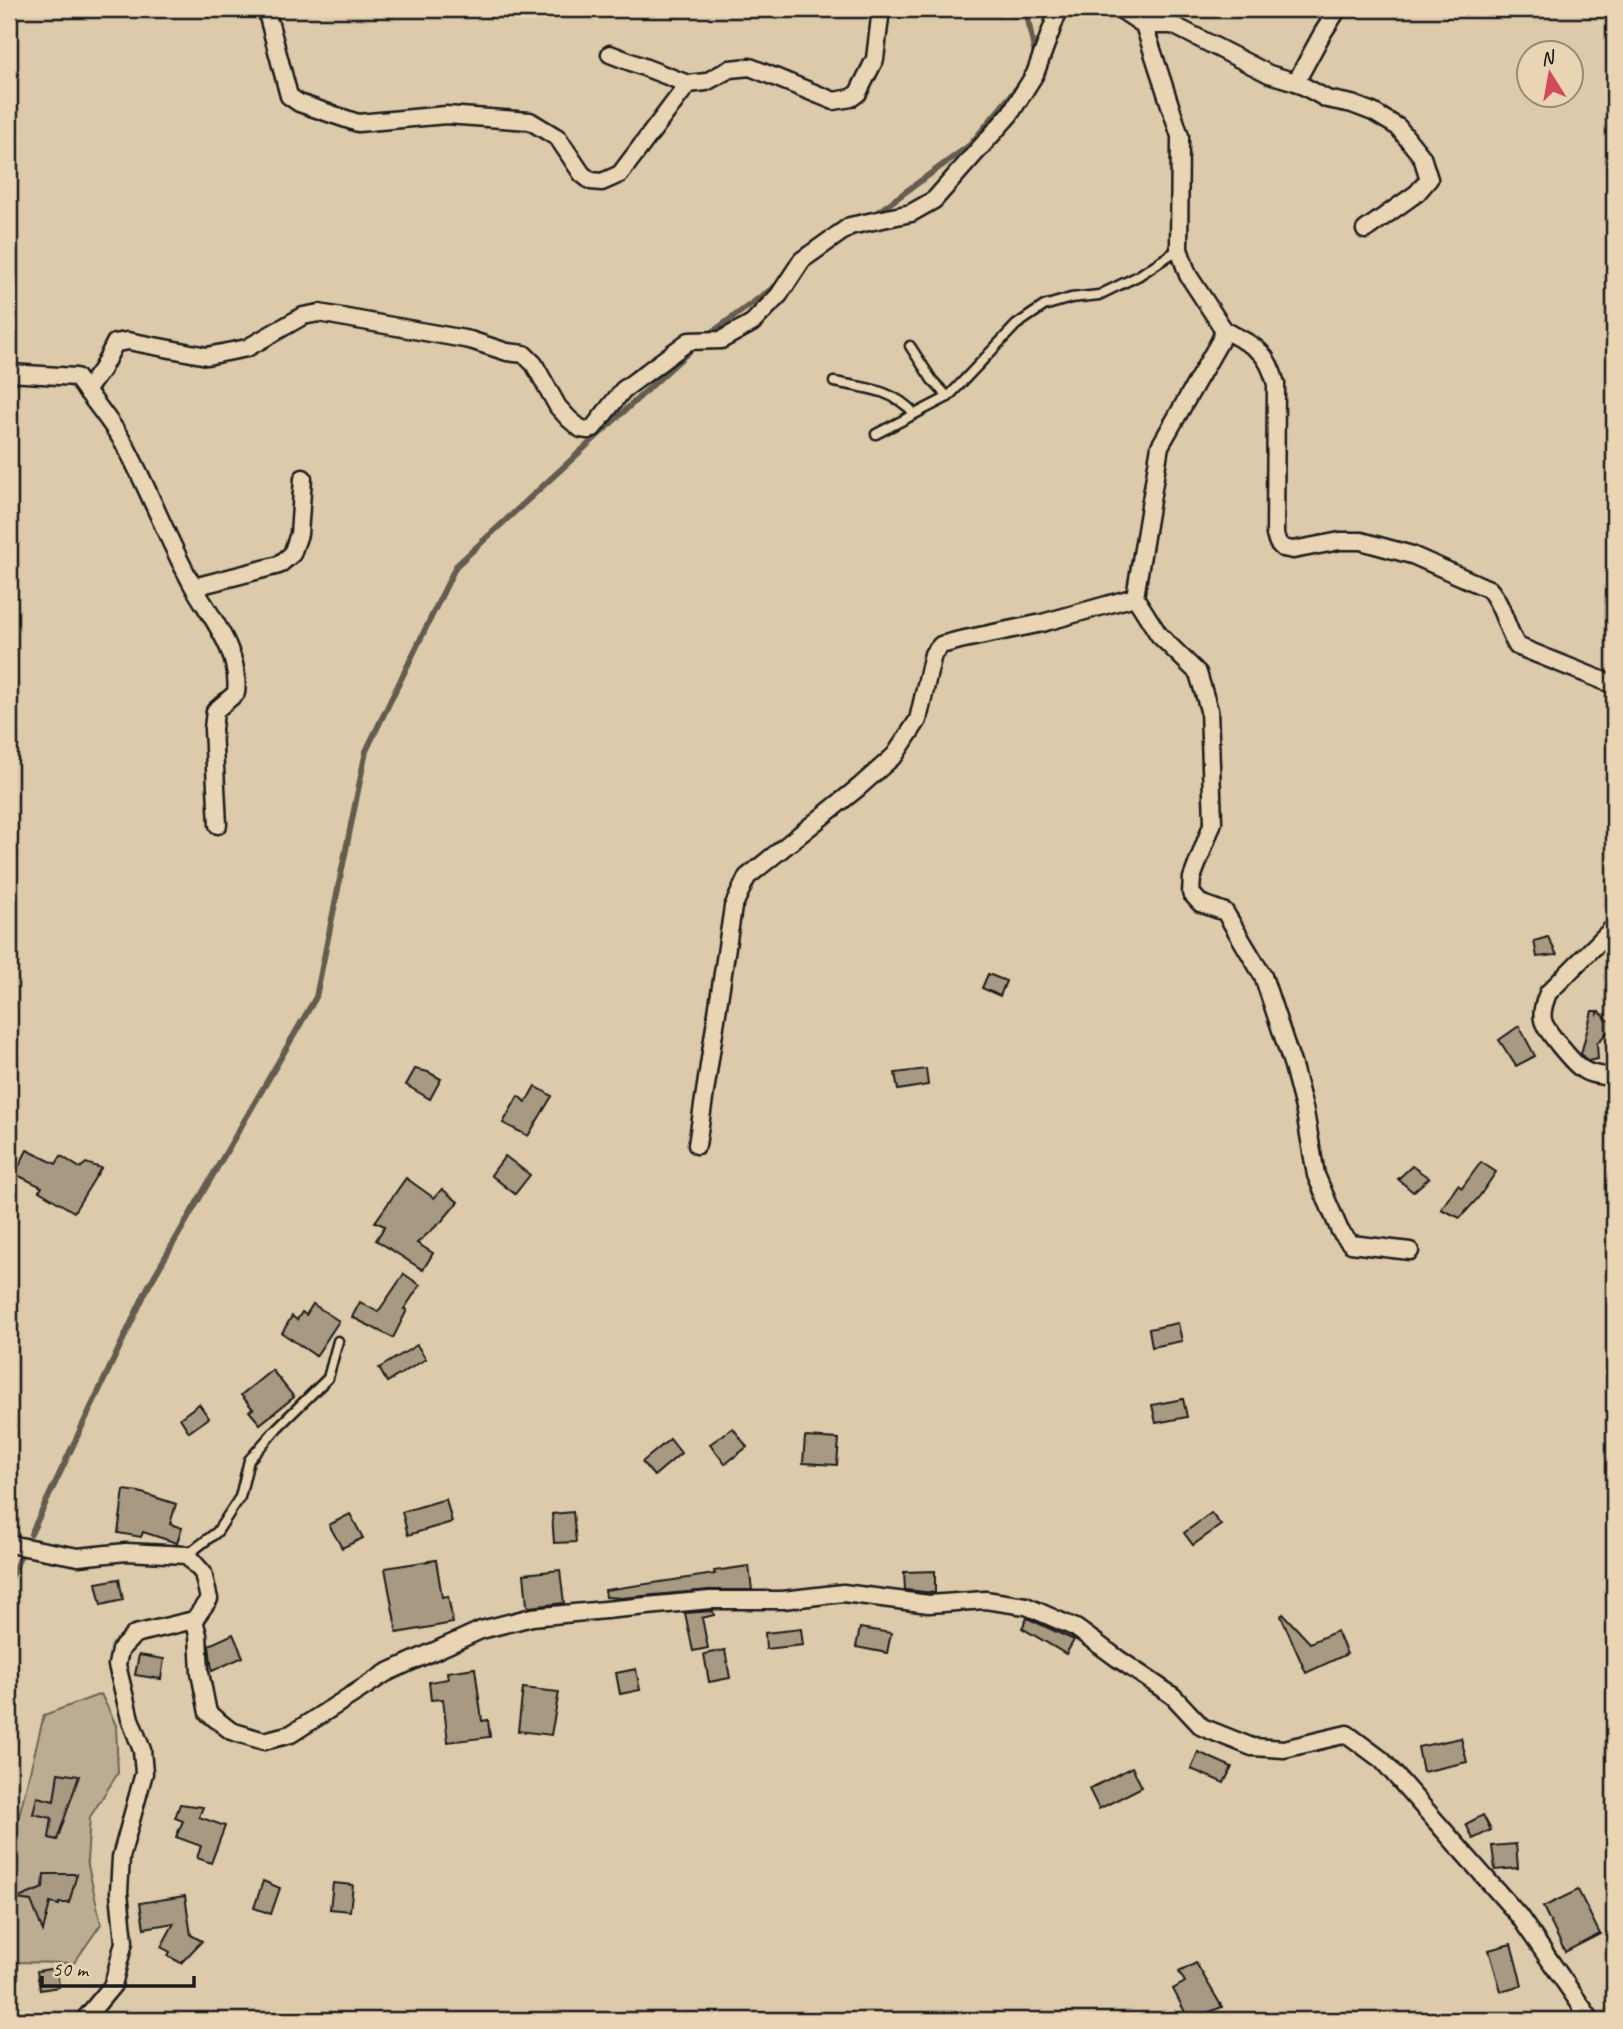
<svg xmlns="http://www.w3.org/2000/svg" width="1623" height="2029" font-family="Caveat,sans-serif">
	<rect width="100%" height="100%" fill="#ddcaaa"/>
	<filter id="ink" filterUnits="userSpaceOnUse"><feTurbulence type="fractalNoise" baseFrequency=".0143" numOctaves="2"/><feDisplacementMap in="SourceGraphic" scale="14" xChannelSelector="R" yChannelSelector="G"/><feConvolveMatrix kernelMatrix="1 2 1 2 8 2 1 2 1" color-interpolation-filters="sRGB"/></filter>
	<g filter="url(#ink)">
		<path fill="#bcad92" stroke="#6c6457" stroke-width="2" d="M101 1694 116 1725 118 1773 90 1817 87 1861 101 1924 74 1963 9 1962V1856L44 1715Z"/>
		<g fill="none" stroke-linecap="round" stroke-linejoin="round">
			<g stroke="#635c50" stroke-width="6">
				<path d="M1026 9 1036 60"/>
				<path d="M871 217 970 145 1021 83"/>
				<path d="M707 336 780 283"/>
				<path d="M31 1534 148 1287 316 997 366 751 456 566 696 345"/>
				<path d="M9 1581 21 1555"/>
			</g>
		</g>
		<g fill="#a79982" stroke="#1c1c1c" stroke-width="2">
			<path d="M1548 937 1557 955 1537 957 1534 941Z"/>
			<path d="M988 974 1006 981 1000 996 982 988Z"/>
			<path d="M1592 1011H1597V1014L1599 1011 1614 1026 1597 1043 1598 1059 1588 1061 1581 1054Z"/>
			<path d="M1519 1026 1535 1056 1516 1066 1499 1040Z"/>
			<path d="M415 1069 428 1072 441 1079 430 1099 406 1085Z"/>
			<path d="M926 1069 928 1085 898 1090 895 1073Z"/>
			<path d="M535 1086 552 1096 528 1136 503 1123 518 1096 526 1102Z"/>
			<path d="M27 1150 56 1164 61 1156 80 1168 86 1163 101 1168 74 1212 39 1191 42 1187 15 1174Z"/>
			<path d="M505 1156 530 1175 515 1194 491 1175Z"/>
			<path d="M1481 1162 1496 1172 1479 1197 1460 1218 1441 1209 1458 1185 1462 1188Z"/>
			<path d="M1412 1166 1429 1178 1413 1192 1398 1179Z"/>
			<path d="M406 1178 434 1198 442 1189 458 1202 442 1221 417 1243 433 1253 423 1270 376 1240 385 1226 375 1222Z"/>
			<path d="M404 1274 420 1285 404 1309 407 1310 393 1338 352 1317 360 1302 378 1312Z"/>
			<path d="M313 1304 339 1321 316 1356 282 1333 292 1316 297 1320 302 1312 306 1315Z"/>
			<path d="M1178 1323 1182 1341 1152 1347 1149 1329Z"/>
			<path d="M417 1345 426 1359 387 1382 379 1368Z"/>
			<path d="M272 1370 294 1397 260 1424 249 1411 253 1409 241 1395Z"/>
			<path d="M1183 1399 1187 1417 1156 1423 1152 1405Z"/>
			<path d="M199 1404 209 1418 189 1432 180 1418Z"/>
			<path d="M733 1428 747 1447 725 1464 710 1444Z"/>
			<path d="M805 1437 839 1439 837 1465 803 1463Z"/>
			<path d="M670 1439 681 1453 654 1476 642 1462Z"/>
			<path d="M124 1490 139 1492 176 1504 170 1524 182 1528 177 1543 143 1532 141 1537 118 1533Z"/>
			<path d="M446 1499 452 1522 408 1535 402 1512Z"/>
			<path d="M573 1512 576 1542 554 1543 552 1514Z"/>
			<path d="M1211 1513 1221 1525 1193 1545 1184 1533Z"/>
			<path d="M350 1514 363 1538 342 1548 329 1525Z"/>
			<path d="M436 1560 442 1597 448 1596 453 1623 397 1633 385 1568Z"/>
			<path d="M749 1566 752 1590H709L621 1598 606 1597 605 1590 715 1574 714 1571Z"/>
			<path d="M560 1570 564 1603 529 1607 527 1605 524 1574Z"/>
			<path d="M935 1571V1593L905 1590 904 1572Z"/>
			<path d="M119 1579 123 1600 101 1605 96 1583Z"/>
			<path d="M713 1611 714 1615 702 1618 708 1648 693 1651 685 1613Z"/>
			<path d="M1283 1614 1310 1643 1337 1631 1347 1654 1306 1673 1281 1616Z"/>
			<path d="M1027 1618 1074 1640 1066 1654 1022 1628Z"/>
			<path d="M860 1628 891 1633 887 1653 856 1647Z"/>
			<path d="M801 1629 803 1645 766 1649 765 1633Z"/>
			<path d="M233 1634 243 1657 212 1671 209 1645Z"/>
			<path d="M725 1650 730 1678 709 1682 704 1654Z"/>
			<path d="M139 1655 164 1659 161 1679 135 1675Z"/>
			<path d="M475 1668 482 1721 488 1720 490 1737 448 1742 443 1699 431 1700 429 1682 448 1679 447 1672Z"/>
			<path d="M636 1669 640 1690 620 1694 616 1673Z"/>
			<path d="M523 1688 559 1692 551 1735 518 1731Z"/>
			<path d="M1461 1738 1467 1762 1423 1772 1418 1747Z"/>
			<path d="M1198 1752 1232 1767 1224 1783 1191 1769Z"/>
			<path d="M1132 1767 1142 1787 1099 1809 1089 1789Z"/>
			<path d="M58 1773 79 1776 57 1840 49 1838 52 1818 33 1814 37 1797 54 1801Z"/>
			<path d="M180 1804 203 1807 199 1817 225 1826 211 1863 197 1858 201 1846 176 1837 183 1821 175 1818Z"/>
			<path d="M1483 1815 1491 1830 1473 1839 1466 1824Z"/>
			<path d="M1516 1844 1518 1868 1495 1870 1492 1846Z"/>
			<path d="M44 1874H77L69 1903H59V1905L50 1903 43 1931 31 1901 16 1899 43 1888Z"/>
			<path d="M263 1881 280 1888 271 1914 254 1908Z"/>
			<path d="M333 1883 353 1885 350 1911 330 1909Z"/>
			<path d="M1578 1890 1600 1934 1565 1952 1543 1907Z"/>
			<path d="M185 1896 191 1935 202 1941 181 1963 168 1956 170 1952 161 1947 174 1923 144 1928 140 1903Z"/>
			<path d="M1511 1944 1522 1985 1501 1991 1489 1950Z"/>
			<path d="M1196 1963 1222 2007 1189 2020 1173 1989 1185 1982 1179 1972Z"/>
			<path d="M57 1968 59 1987 40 1990 37 1971Z"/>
		</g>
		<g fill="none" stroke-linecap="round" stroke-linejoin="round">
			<defs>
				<g id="service">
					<path d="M910 346 932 380 948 397"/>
					<path d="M834 382C865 388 892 389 914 413"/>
					<path d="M876 434 948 397 1016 325 1044 306 1071 298 1099 295 1138 276 1179 249"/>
					<path d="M187 1555 217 1532 240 1497 249 1460 277 1428 328 1378 338 1341"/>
				</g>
				<g id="minor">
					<path d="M266 9 289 96 299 103 358 123 446 115 530 121 558 138 582 174 591 181 602 182 620 174 688 84"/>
					<path d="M1120 9 1144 25 1180 136 1179 249 1188 275 1224 330 1220 341 1160 446 1135 597 1159 635 1198 673 1209 710 1213 822 1192 878 1191 893 1200 903 1225 912 1263 976 1293 1066 1305 1112 1316 1175 1340 1231 1351 1244 1410 1251"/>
					<path d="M1144 25H1173L1269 74 1296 82 1327 99 1352 104 1373 112 1398 127 1422 157 1429 179 1417 193 1365 230"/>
					<path d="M610 54 688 84 706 82 730 69 750 67 834 101 851 98 858 93 875 59 881 9"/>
					<path d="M1296 82 1322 34 1338 9"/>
					<path d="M1224 330C1255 347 1266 348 1276 384L1275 535 1278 543 1283 548 1293 550 1340 541H1361L1412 555 1489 589C1503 605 1506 628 1517 646L1614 685"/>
					<path d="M9 373 76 377C92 399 112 422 126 447 150 492 168 541 193 586 212 619 241 653 236 693L215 711 213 729 218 825"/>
					<path d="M86 391 102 369 115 343 128 341 207 356 247 348 303 316 319 313 470 340 507 352 524 354 534 364 558 407 569 419 581 429 588 430 593 428 623 390 689 341 721 340 752 323 779 295 802 260 850 226 911 213 934 200 1010 114 1035 74 1059 9"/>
					<path d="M194 587 279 565 292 554 299 534 303 478"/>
					<path d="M1614 927 1548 993C1545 1001 1541 1010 1543 1020 1545 1030 1573 1063 1582 1069 1590 1075 1604 1076 1614 1077"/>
					<path d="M697 1145 733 907 747 877 859 787 895 755 918 720 933 654 941 645 960 640 1042 623 1135 597"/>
					<path d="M9 1544 78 1557 126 1552 187 1555 203 1573 209 1599 194 1620 135 1634 120 1650 117 1665 130 1719 142 1750 144 1773 121 1857 119 1892 124 1942 113 1985 84 2020"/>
					<path d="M194 1620 198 1635 200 1673 208 1713 231 1731 264 1741 291 1734 386 1673 481 1630 532 1617 710 1600H783L843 1593 929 1604 985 1600 1026 1606 1076 1628 1117 1658 1173 1696 1202 1727 1252 1747 1284 1749 1347 1734 1382 1760 1519 1916 1591 2020"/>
				</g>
			</defs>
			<use href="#service" stroke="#1c1c1c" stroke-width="13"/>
			<use href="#minor" stroke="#1c1c1c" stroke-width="21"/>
			<use href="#service" stroke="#e9d5b3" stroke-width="8"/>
			<use href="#minor" stroke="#e9d5b3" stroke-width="16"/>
		</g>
	</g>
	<rect width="1623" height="2029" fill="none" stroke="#e9d5b3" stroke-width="35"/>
	<rect x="18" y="18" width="1588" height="1994" fill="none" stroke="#1c1c1c" stroke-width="2.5" filter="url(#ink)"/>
	<g transform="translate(1550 74) rotate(349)"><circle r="33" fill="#e9d5b3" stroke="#978b77" stroke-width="2"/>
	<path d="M0-5L12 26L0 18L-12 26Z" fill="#d1495b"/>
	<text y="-10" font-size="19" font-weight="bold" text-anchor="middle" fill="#1c1c1c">N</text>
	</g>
	<path d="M42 1976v10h152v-10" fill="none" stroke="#1c1c1c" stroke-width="3.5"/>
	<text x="52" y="1976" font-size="21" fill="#1c1c1c" stroke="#e9d5b3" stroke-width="5" paint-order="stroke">50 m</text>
</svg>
